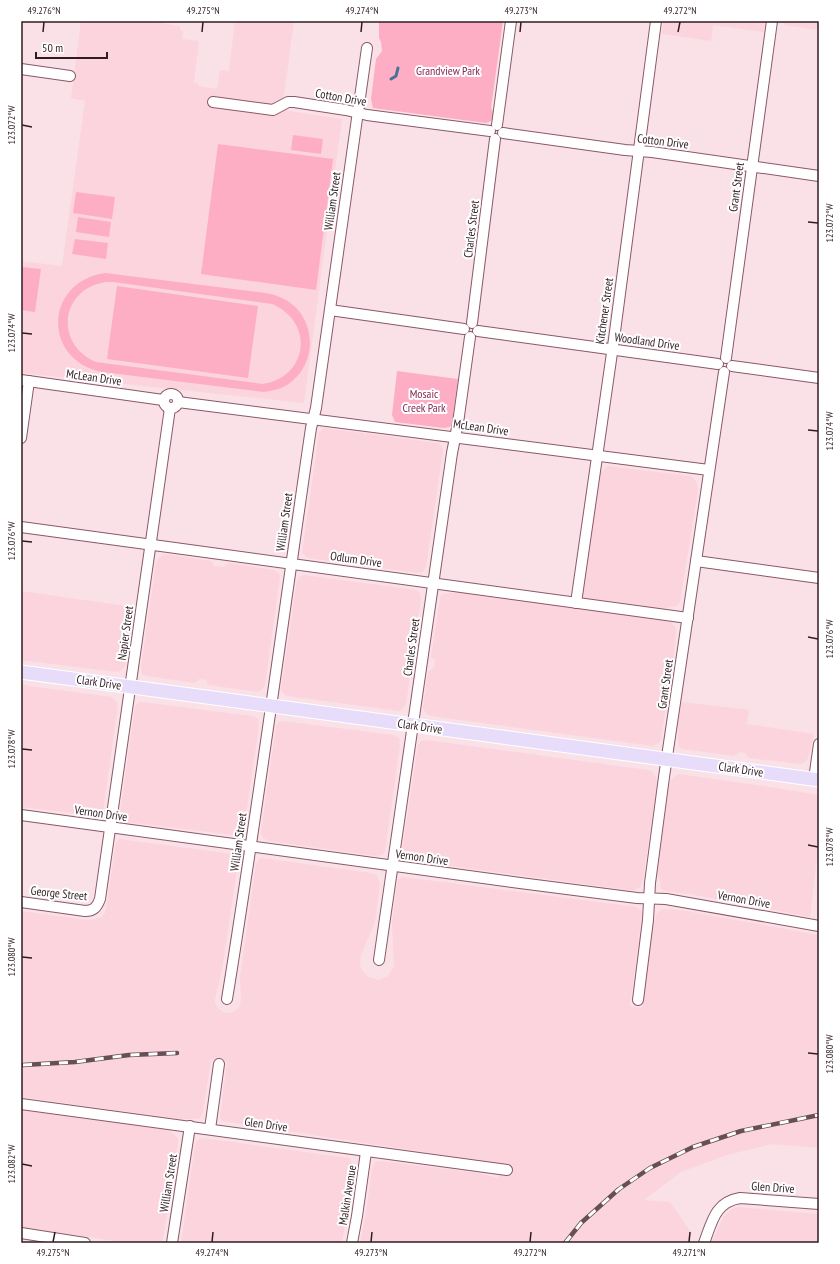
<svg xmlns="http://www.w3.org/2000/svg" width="840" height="1264" font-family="'PT Sans Narrow',sans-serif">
	<rect width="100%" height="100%" fill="#f9e1e7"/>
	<g fill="#fcd4de">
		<path d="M81 21H147L180 26V30L183 31 182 39 199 41 194 83 199 84 198 86 217 89 220 70 229 71 235 21H294L282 110 342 119 304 403 21 373V261L62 266 85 101 71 98Z"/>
		<path d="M664 21H766L764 32 713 25 711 41 662 34Z"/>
		<path d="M779 21H819V30L784 25V23Z"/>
		<path d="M324 428 438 443 442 447 443 450 426 567 422 572 418 573 308 558 302 553 319 433Z"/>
		<path d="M608 466 689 476 692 477 697 483 698 491 680 601 677 606 661 609 584 599 582 597 600 473Z"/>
		<path d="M165 554 211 561 214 566 224 567 228 563 274 570 279 574 280 577 265 685 262 690 257 692 208 685 206 680 199 679 195 683 146 676 142 674 141 667 156 563 159 558Z"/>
		<path d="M304 575 416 590 420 593 421 597 406 704 403 709 399 711 287 696 283 693 281 689 297 580 300 576Z"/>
		<path d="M21 591 133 607 125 666 120 671 116 672 21 660Z"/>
		<path d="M458 592 668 621 672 623 675 627 676 630 674 655 661 739 659 743 653 746 431 716 426 713 423 708 428 671 434 668 435 660 431 657 440 598 441 595 445 594Z"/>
		<path d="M21 685 112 697 116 701 118 705 103 811 99 816 21 807Z"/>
		<path d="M141 702 252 716 258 719 259 725 244 829 242 833 233 835 126 822 122 820 120 813 135 707 138 703Z"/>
		<path d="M682 702 749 710 747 724 814 734 808 758 805 762 800 764 749 758 745 753 739 752 734 756 682 749 678 745V724Z"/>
		<path d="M283 721 393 735 399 738 400 745 385 851 382 855 376 856 269 841 263 838 261 833 276 726 279 722Z"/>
		<path d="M426 740 648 770 652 771 656 777 657 785 643 879 640 887 634 890H629L406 860 403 856 402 851 418 745 421 741Z"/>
		<path d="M679 774 783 789 819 795V841L810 917 690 894 665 891 661 889 660 881 657 874 669 784 673 778Z"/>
		<path d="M119 839 233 854 237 857 238 863 222 970 215 999V1003L218 1008 225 1013H230L238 1009 240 1005 241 999 240 977 256 864 259 859 262 858 371 873 376 875 380 883 375 922 361 955 360 964 361 969 364 973 369 977 379 980 388 976 394 967 392 923 397 883 399 879 403 877 636 907 639 909 641 910 642 915 630 1006 642 1008 653 928 657 913 662 909 680 910 708 915 819 935V1148L772 1144 727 1155 681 1172 644 1200 670 1202 692 1234 689 1243H360L366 1213 372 1169 373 1165 376 1161H379L479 1173 498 1178 503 1164 222 1121 220 1117 227 1062 211 1059 203 1112 200 1118 197 1119H180L21 1097V911L87 920 96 919 101 918 105 913 106 909 116 843Z"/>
		<path d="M21 1110 162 1129 169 1131 175 1135 178 1139V1142L163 1238 161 1243H128L21 1227Z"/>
		<path d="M202 1138 349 1158 354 1165V1169L342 1243H181L195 1145 197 1141Z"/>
		<path d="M739 1207 819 1214V1243H711L724 1216 732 1209Z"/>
	</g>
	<g fill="#fdaec5" fill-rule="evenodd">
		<path d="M379 21H503L491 108C494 113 493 117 491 121L486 123 373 108 371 99 376 59 382 51 381 42 379 38Z"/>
		<path d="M293 135 323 139 321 154 291 150Z"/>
		<path d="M218 144 333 159 316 290 201 274Z"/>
		<path d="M76 192 115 197 112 219 73 213Z"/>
		<path d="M78 217 111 222 109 237 76 232Z"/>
		<path d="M75 239 108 243 106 259 72 254Z"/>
		<path d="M21 267 41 269 35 312 21 310Z"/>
		<path d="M105 273 266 293C272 294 278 296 284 299 317 316 319 365 287 385 280 389 272 391 264 392L102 372C42 360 44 282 105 273ZM106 282H113L272 304C315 322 308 377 263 384L96 362C54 344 60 289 106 282Z"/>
		<path d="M117 286 258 306 248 378 107 359Z"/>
		<path d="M397 371 458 379 452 423 450 427 444 428 395 422 392 415Z"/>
	</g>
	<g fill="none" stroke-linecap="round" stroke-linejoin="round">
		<path stroke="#457397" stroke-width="3" d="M391 79 396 76 398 68"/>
		<defs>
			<g id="minor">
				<path d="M21 69 70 76"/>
				<path d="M213 102 273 110 288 102H294L346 110 367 115 490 131"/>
				<path d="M497 125 511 21"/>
				<path d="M503 133 625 150 652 152 819 176"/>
				<path d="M330 310 464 329"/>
				<path d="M472 323 495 139"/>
				<path d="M478 331 718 364"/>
				<path d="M726 358 772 21"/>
				<path d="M732 366 819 378"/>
				<path d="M21 380 163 400"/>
				<circle cx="171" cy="401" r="7"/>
				<path d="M178 402 709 470"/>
				<path d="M21 438 29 381"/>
				<path d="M21 527 688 618"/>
				<path d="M696 561 819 578"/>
				<path d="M576 603 614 339 656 21"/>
				<path d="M814 779 819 744"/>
				<path d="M21 815 520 883 637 898 666 899 819 926"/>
				<path d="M21 902 85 911C94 911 97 907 100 899L170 408"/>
				<path d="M379 960 452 453 458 423 470 337"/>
				<path d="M227 999C258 809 283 618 311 428L316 408 367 48"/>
				<path d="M638 1000 648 920 650 883 664 777 724 372"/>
				<path d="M21 1104 507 1170"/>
				<path d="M210 1129 219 1064"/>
				<path d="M21 1233 85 1243"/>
				<path d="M172 1243 190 1126"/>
				<path d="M352 1243 357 1216 366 1152"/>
				<path d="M704 1243C712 1222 715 1202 740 1198L819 1204"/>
			</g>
			<path id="major" d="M21 672 819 780"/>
		</defs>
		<use href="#minor" stroke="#8a5867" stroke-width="12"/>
		<use href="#major" stroke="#fff" stroke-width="15"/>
		<use href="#minor" stroke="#fff" stroke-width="10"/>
		<use href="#major" stroke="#e7ddfb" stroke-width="13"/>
		<defs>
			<g id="rail">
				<path d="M23 1065 75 1062 129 1055 177 1053"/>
				<path d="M565 1243 581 1223 619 1189 650 1168 693 1147 741 1131 819 1115"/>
			</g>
		</defs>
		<use href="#rail" stroke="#665056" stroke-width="4.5"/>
		<use href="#rail" stroke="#fff" stroke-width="3" stroke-dasharray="9" stroke-linecap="butt"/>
	</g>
	<path fill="none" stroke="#311c22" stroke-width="1.5" d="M43 32 44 22M202 32 203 22M361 32 362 22M520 32 521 22M678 32 680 22M22 125 32 127M808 222 818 223M22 333 32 334M808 430 818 431M22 541 32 542M808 637 818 639M22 749 32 750M808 845 818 847M22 957 32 958M808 1053 818 1054M22 1164 32 1166M53 1242 55 1232M212 1242 213 1232M371 1242 372 1232M530 1242 531 1232M689 1242 690 1232"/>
	<g text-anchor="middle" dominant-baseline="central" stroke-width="4" stroke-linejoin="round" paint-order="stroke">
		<g font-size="12" fill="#89284f" stroke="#fff">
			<text x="448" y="70">Grandview Park</text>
			<text x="424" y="393">Mosaic<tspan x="424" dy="14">Creek Park</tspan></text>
		</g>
		<g font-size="12" fill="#311c22" stroke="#fff">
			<text transform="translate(341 97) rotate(10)">Cotton Drive</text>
			<text transform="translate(663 141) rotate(7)">Cotton Drive</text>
			<text transform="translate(736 187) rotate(-82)">Grant Street</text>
			<text transform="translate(332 201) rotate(-82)">William Street</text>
			<text transform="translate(471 229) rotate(-83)">Charles Street</text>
			<text transform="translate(604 311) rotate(-82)">Kitchener Street</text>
			<text transform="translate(647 341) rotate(8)">Woodland Drive</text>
			<text transform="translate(94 377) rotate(8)">McLean Drive</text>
			<text transform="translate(481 427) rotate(8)">McLean Drive</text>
			<text transform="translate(284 522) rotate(-82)">William Street</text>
			<text transform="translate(356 559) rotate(8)">Odlum Drive</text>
			<text transform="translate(125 633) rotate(-82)">Napier Street</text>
			<text transform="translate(411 647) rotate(-82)">Charles Street</text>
			<text transform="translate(99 682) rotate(8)">Clark Drive</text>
			<text transform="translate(665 684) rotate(-82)">Grant Street</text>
			<text transform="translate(420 726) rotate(8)">Clark Drive</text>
			<text transform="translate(741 769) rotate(8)">Clark Drive</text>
			<text transform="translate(101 813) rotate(8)">Vernon Drive</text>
			<text transform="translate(238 842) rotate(-82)">William Street</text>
			<text transform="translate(422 857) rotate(8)">Vernon Drive</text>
			<text transform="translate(59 893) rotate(6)">George Street</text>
			<text transform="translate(744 899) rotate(10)">Vernon Drive</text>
			<text transform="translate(266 1124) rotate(8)">Glen Drive</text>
			<text transform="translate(168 1183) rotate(-81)">William Street</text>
			<text transform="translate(773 1187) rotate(4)">Glen Drive</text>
			<text transform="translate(347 1195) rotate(-81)">Malkin Avenue</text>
		</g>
	</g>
	<rect width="840" height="1264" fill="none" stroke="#ffffff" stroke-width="44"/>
	<path d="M36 52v6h71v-6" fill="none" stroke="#311c22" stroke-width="2"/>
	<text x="42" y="52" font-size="12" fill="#311c22" stroke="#ffffff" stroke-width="3" paint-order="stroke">50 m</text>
	<rect x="22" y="22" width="796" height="1220" fill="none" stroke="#311c22" stroke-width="1.5"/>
	<g font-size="10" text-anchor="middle" fill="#311c22">
		<text x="44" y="14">49.276°N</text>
		<text x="203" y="14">49.275°N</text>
		<text x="362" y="14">49.274°N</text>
		<text x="521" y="14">49.273°N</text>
		<text x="680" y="14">49.272°N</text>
		<text transform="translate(11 125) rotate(-90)" y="4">123.072°W</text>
		<text transform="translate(829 223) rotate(-90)" y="4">123.072°W</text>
		<text transform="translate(11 333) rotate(-90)" y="4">123.074°W</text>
		<text transform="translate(829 431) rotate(-90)" y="4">123.074°W</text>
		<text transform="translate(11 541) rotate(-90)" y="4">123.076°W</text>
		<text transform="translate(829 639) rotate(-90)" y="4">123.076°W</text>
		<text transform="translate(11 749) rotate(-90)" y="4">123.078°W</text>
		<text transform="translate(829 847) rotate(-90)" y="4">123.078°W</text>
		<text transform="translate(11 957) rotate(-90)" y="4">123.080°W</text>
		<text transform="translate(829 1054) rotate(-90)" y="4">123.080°W</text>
		<text transform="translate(11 1164) rotate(-90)" y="4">123.082°W</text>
		<text x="53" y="1256">49.275°N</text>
		<text x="212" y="1256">49.274°N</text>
		<text x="371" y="1256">49.273°N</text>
		<text x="530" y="1256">49.272°N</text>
		<text x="689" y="1256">49.271°N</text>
	</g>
</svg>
